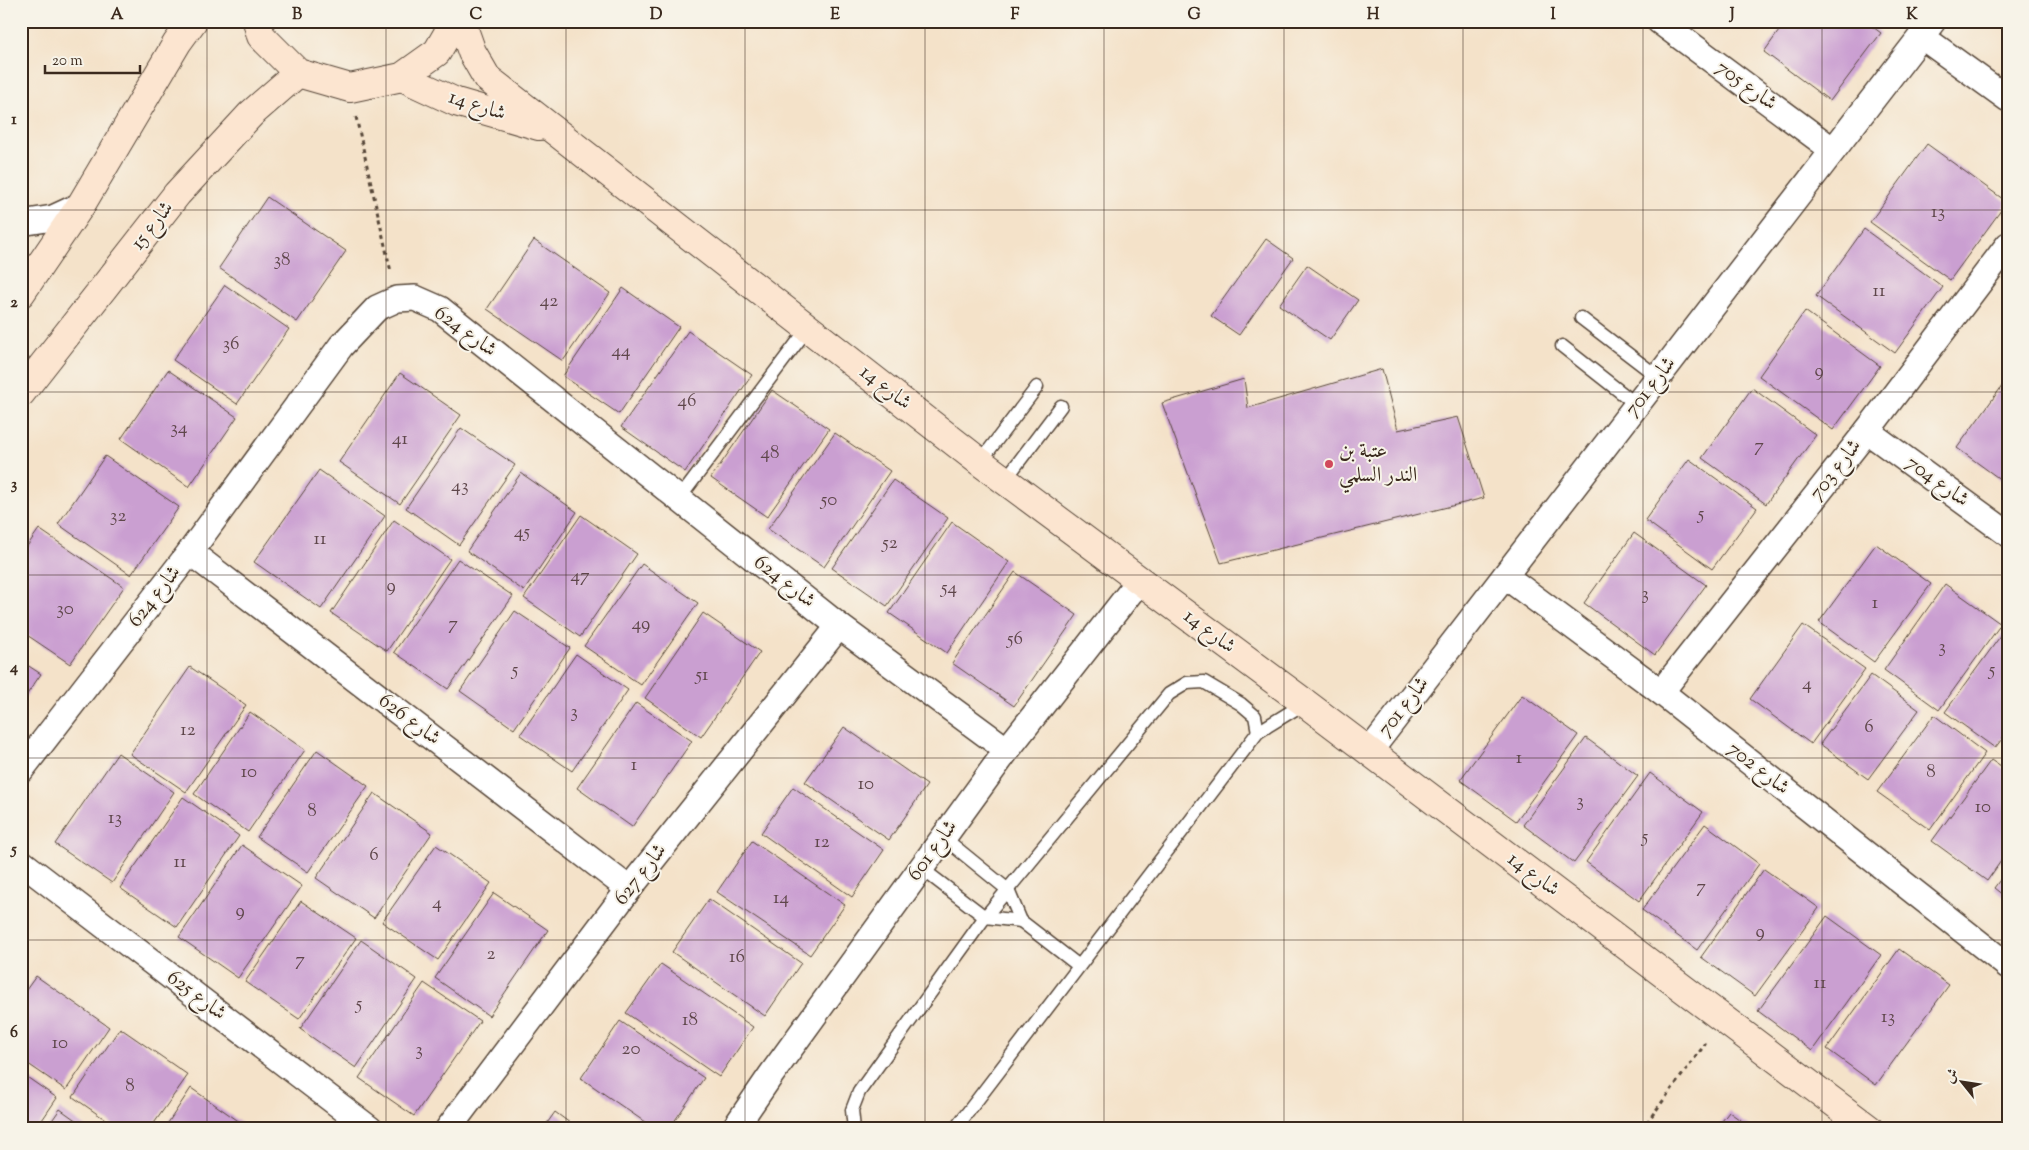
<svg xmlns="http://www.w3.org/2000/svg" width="2029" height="1150" font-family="'Sorts Mill Goudy',Amiri,serif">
	<rect width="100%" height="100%" fill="#f7f3e8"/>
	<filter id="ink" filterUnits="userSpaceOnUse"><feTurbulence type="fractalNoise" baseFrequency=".02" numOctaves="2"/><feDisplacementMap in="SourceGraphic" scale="10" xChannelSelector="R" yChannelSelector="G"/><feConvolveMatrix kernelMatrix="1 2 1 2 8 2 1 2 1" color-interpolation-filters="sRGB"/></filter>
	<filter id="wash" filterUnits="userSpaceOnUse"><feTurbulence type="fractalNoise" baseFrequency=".0096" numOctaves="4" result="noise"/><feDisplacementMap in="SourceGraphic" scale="20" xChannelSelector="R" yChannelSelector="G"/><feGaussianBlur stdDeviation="1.12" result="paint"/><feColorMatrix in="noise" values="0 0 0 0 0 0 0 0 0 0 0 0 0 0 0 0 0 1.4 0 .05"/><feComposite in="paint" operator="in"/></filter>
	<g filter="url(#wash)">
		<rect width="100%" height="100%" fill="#f4e2c9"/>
		<g id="blocks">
			<g fill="#ca9fd1">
				<path d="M1786 21H1865L1881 33 1830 101 1764 52Z"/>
				<path d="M1927 144 2007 202 1950 280 1870 222Z"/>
				<path d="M267 197 346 251 297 322 219 268Z"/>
				<path d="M1864 229 1943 287 1895 353 1816 296Z"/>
				<path d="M1266 239 1293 258 1239 335 1211 316Z"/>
				<path d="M534 240 610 293 563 361 487 309Z"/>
				<path d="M1307 265 1358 300 1330 340 1279 305Z"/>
				<path d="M225 285 289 329 237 404 173 360Z"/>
				<path d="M623 288 679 327 619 414 563 376Z"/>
				<path d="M1805 311 1880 366 1833 430 1759 376Z"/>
				<path d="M688 331 752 375 685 472 621 427Z"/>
				<path d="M1382 369 1398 430 1458 417 1484 498 1221 563 1162 403 1244 379 1248 408Z"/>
				<path d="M168 370 237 417 189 487 121 439Z"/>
				<path d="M400 373 461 415 400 504 339 462Z"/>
				<path d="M2008 378V485L1957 448Z"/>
				<path d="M1752 388 1816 435 1766 504 1702 458Z"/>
				<path d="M772 390 829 429 767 517 711 478Z"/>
				<path d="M461 428 515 465 459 545 406 508Z"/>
				<path d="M835 433 890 471 824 567 768 529Z"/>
				<path d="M105 456 179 507 131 575 58 524Z"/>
				<path d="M1689 459 1757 508 1712 569 1645 520Z"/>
				<path d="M319 470 385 516 321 609 254 562Z"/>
				<path d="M521 473 577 512 524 591 467 551Z"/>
				<path d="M893 480 948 518 887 606 832 568Z"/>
				<path d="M581 515 637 554 580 637 524 598Z"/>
				<path d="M394 520 450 559 387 651 331 613Z"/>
				<path d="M952 522 1009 562 947 653 889 613Z"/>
				<path d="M39 529 124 587 70 664 21 631V555Z"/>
				<path d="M1634 533 1706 585 1655 655 1584 603Z"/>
				<path d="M1876 544 1931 584 1874 662 1819 622Z"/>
				<path d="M458 559 513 596 448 689 394 652Z"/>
				<path d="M642 564 698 603 641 685 584 646Z"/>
				<path d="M1015 572 1077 615 1014 706 952 663Z"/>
				<path d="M1945 584 2001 624 1939 710 1884 670Z"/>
				<path d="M515 611 570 648 514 729 460 691Z"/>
				<path d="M703 613 760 652 701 737 645 698Z"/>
				<path d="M1803 625 1865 669 1811 744 1750 699Z"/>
				<path d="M2007 627 2008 731 1995 748 1945 712Z"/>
				<path d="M576 654 628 690 572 771 520 735Z"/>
				<path d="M21 661 41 674 21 703Z"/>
				<path d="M190 667 246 705 186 792 130 754Z"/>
				<path d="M1871 675 1919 710 1868 779 1820 744Z"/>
				<path d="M1522 695 1578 735 1516 821 1460 780Z"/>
				<path d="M636 703 692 741 632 827 577 788Z"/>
				<path d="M250 712 305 750 248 832 194 794Z"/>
				<path d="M1934 715 1985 753 1930 830 1877 792Z"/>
				<path d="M844 727 927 785 889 840 805 782Z"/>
				<path d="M1586 738 1638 776 1574 863 1523 825Z"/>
				<path d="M317 750 368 786 308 872 257 837Z"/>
				<path d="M118 753 174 792 112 883 55 844Z"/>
				<path d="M1991 760 2008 772V851L1987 881 1932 841Z"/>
				<path d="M1650 773 1703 812 1639 901 1586 862Z"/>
				<path d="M793 787 884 850 852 897 761 833Z"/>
				<path d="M374 793 432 833 374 918 316 878Z"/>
				<path d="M183 797 239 836 177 927 120 888Z"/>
				<path d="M1705 824 1759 864 1697 950 1642 910Z"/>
				<path d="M752 841 845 905 810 955 717 892Z"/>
				<path d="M242 845 302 886 238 978 179 937Z"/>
				<path d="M436 845 491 883 438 960 382 922Z"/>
				<path d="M1764 869 1819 908 1755 996 1701 957Z"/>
				<path d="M2008 869V899L1994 888Z"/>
				<path d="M494 893 548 930 489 1016 435 978Z"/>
				<path d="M709 899 801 963 765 1016 672 952Z"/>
				<path d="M301 901 356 938 299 1019 245 982Z"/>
				<path d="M1827 916 1881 955 1812 1051 1758 1011Z"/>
				<path d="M361 940 417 979 356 1068 300 1029Z"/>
				<path d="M1899 949 1949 985 1876 1085 1827 1049Z"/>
				<path d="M661 964 753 1027 719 1077 626 1013Z"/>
				<path d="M36 976 109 1027 66 1090 21 1059V997Z"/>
				<path d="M424 983 480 1021 414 1116 359 1078Z"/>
				<path d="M620 1021 704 1078 669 1129H655L581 1078Z"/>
				<path d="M120 1028 188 1075 150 1129H119L73 1097Z"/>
				<path d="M21 1073 57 1098 36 1129H21Z"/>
				<path d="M191 1088 250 1129H164Z"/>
				<path d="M60 1109 88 1129H46Z"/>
				<path d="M555 1112 578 1129H543Z"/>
				<path d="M1729 1112 1753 1129H1716Z"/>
			</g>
		</g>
	</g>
	<g filter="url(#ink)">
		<use href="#blocks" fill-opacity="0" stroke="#574638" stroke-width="1"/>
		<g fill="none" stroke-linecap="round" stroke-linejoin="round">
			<defs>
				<g id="lane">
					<path d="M1581 318 1658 377"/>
					<path d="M1562 346 1637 405"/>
					<path d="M980 462 1037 387"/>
					<path d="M1005 480 1061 406"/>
					<path d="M679 499 808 328"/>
					<path d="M944 838 1008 890 1021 921 1079 966"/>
					<path d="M921 868 985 917 1021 921"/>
					<path d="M854 1129 852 1110 859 1092 985 917 1169 694 1187 683 1204 682 1241 704 1255 716 1258 732"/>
					<path d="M955 1129 1258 732 1305 703"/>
				</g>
				<g id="street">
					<path d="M1659 21 1833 150"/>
					<path d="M1921 36 2008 99"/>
					<path d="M21 223 53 218 81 205"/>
					<path d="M1867 431 2008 534"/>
					<path d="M190 552 629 889"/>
					<path d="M1505 576 1661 692 2008 966"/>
					<path d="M1661 692 1867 431 2008 245"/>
					<path d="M1369 752 1933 21"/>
					<path d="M21 770 190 552 341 346 377 308 397 299 415 298 440 309 839 626 1007 750"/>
					<path d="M21 862 370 1129"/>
					<path d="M448 1129 629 889 839 626"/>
					<path d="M734 1129 771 1075 1007 750 1140 580"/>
				</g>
				<g id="secondary">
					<path d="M257 21 261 36 298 73 350 88 402 77 437 52 455 21"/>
					<path d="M461 21 472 52 487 78 980 462 1305 703 1869 1129"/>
					<path d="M402 77 456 102 539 126"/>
					<path d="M21 293 81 205 177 43 193 21"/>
					<path d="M21 393 177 194 251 114 298 73"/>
				</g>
			</defs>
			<use href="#lane" stroke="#574638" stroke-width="15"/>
			<use href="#street" stroke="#574638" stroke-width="28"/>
			<use href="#secondary" stroke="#574638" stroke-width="30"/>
			<g stroke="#574638" stroke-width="3" stroke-dasharray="4 4" stroke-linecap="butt">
				<path d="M356 117 391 272"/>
				<path d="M1642 1129 1706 1043"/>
			</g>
			<use href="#lane" stroke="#fff" stroke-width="12"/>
			<use href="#street" stroke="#fff" stroke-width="25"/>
			<use href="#secondary" stroke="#fce5d0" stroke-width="28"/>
		</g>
	</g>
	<path fill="none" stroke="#3b2a1e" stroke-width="1" stroke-opacity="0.55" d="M207 21V1129M386 21V1129M566 21V1129M745 21V1129M925 21V1129M1104 21V1129M1284 21V1129M1463 21V1129M1643 21V1129M1822 21V1129M21 210H2008M21 392H2008M21 575H2008M21 758H2008M21 940H2008"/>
	<circle fill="#d1495b" stroke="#f7f3e8" stroke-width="2" cx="1329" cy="464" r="5"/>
	<g text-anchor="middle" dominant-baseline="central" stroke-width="4" stroke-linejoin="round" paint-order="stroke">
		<g font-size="19" fill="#5f474b">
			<text x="1938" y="212">13</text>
			<text x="282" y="260">38</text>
			<text x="1879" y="291">11</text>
			<text x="549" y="301">42</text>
			<text x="231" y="344">36</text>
			<text x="621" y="351">44</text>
			<text x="1819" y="371">9</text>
			<text x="687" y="401">46</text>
			<text x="179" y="428">34</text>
			<text x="400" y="439">41</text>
			<text x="1759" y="446">7</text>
			<text x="770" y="453">48</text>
			<text x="460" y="486">43</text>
			<text x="829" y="500">50</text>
			<text x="1701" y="514">5</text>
			<text x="118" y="516">32</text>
			<text x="522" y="532">45</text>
			<text x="320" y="539">11</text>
			<text x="890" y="543">52</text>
			<text x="580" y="576">47</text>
			<text x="391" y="586">9</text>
			<text x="949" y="588">54</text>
			<text x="1645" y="594">3</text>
			<text x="1875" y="603">1</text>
			<text x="65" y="609">30</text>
			<text x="453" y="624">7</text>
			<text x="641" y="624">49</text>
			<text x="1015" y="639">56</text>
			<text x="1942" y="647">3</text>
			<text x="515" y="670">5</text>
			<text x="1992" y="670">5</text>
			<text x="702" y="675">51</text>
			<text x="1807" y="684">4</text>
			<text x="574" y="712">3</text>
			<text x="1869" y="727">6</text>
			<text x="188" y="730">12</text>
			<text x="1519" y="758">1</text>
			<text x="634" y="765">1</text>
			<text x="249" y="772">10</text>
			<text x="1931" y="772">8</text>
			<text x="866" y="784">10</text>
			<text x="1580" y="801">3</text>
			<text x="1983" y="807">10</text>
			<text x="312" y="811">8</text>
			<text x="115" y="818">13</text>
			<text x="1645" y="837">5</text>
			<text x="822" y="842">12</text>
			<text x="374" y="855">6</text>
			<text x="180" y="862">11</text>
			<text x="1701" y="887">7</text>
			<text x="781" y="898">14</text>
			<text x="437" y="903">4</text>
			<text x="240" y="911">9</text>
			<text x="1760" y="932">9</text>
			<text x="491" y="954">2</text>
			<text x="737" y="957">16</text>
			<text x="300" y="960">7</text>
			<text x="1820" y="983">11</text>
			<text x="359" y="1004">5</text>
			<text x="1888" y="1017">13</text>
			<text x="690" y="1020">18</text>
			<text x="60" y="1043">10</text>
			<text x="631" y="1049">20</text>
			<text x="419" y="1050">3</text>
			<text x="130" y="1086">8</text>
		</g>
		<g font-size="21" fill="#3b2a1e" stroke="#f7f3e8">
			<text transform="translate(1746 86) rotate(36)">شارع 705</text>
			<text transform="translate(477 106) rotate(18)">شارع 14</text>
			<text transform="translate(153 226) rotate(-52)">شارع 15</text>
			<text transform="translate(465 332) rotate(36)">شارع 624</text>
			<text transform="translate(1651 387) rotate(-52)">شارع 701</text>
			<text transform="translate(885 388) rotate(38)">شارع 14</text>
			<text transform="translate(1836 470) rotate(-52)">شارع 703</text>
			<text transform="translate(1937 482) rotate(36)">شارع 704</text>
			<text transform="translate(784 582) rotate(38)">شارع 624</text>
			<text transform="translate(155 597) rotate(-52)">شارع 624</text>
			<text transform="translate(1209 632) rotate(37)">شارع 14</text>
			<text transform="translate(1404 707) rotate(-52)">شارع 701</text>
			<text transform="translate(409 720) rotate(37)">شارع 626</text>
			<text transform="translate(1758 769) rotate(38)">شارع 702</text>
			<text transform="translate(933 851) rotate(-54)">شارع 601</text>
			<text transform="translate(641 875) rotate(-52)">شارع 627</text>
			<text transform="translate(1533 875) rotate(37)">شارع 14</text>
			<text transform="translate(196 996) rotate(37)">شارع 625</text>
		</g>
		<g font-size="21" fill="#3b2a1e" stroke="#f7f3e8" text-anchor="start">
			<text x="1339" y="452">عتبة بن<tspan x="1339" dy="24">الندر السلمي</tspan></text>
		</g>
	</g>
	<rect width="2029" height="1150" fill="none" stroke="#f7f3e8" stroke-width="55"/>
	<g transform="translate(1962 1082) rotate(300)" stroke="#f7f3e8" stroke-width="4" paint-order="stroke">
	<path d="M0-4L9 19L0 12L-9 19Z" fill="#3b2a1e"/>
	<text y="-8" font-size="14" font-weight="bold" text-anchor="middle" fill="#3b2a1e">ش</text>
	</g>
	<path d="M45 65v8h95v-8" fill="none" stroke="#3b2a1e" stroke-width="2.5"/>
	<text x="52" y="65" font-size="15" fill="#3b2a1e" stroke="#f7f3e8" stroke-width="4" paint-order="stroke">20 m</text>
	<rect x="28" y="28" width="1974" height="1094" fill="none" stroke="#3b2a1e" stroke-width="2"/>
	<g font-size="16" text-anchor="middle" font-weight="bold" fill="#3b2a1e">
		<text x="117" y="19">A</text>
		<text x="297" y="19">B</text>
		<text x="476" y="19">C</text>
		<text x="656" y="19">D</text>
		<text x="835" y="19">E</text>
		<text x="1015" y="19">F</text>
		<text x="1194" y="19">G</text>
		<text x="1373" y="19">H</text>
		<text x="1553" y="19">I</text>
		<text x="1732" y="19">J</text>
		<text x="1912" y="19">K</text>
		<text x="14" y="124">1</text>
		<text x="14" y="307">2</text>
		<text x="14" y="489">3</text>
		<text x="14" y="672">4</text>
		<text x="14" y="854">5</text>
		<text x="14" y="1037">6</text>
	</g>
</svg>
